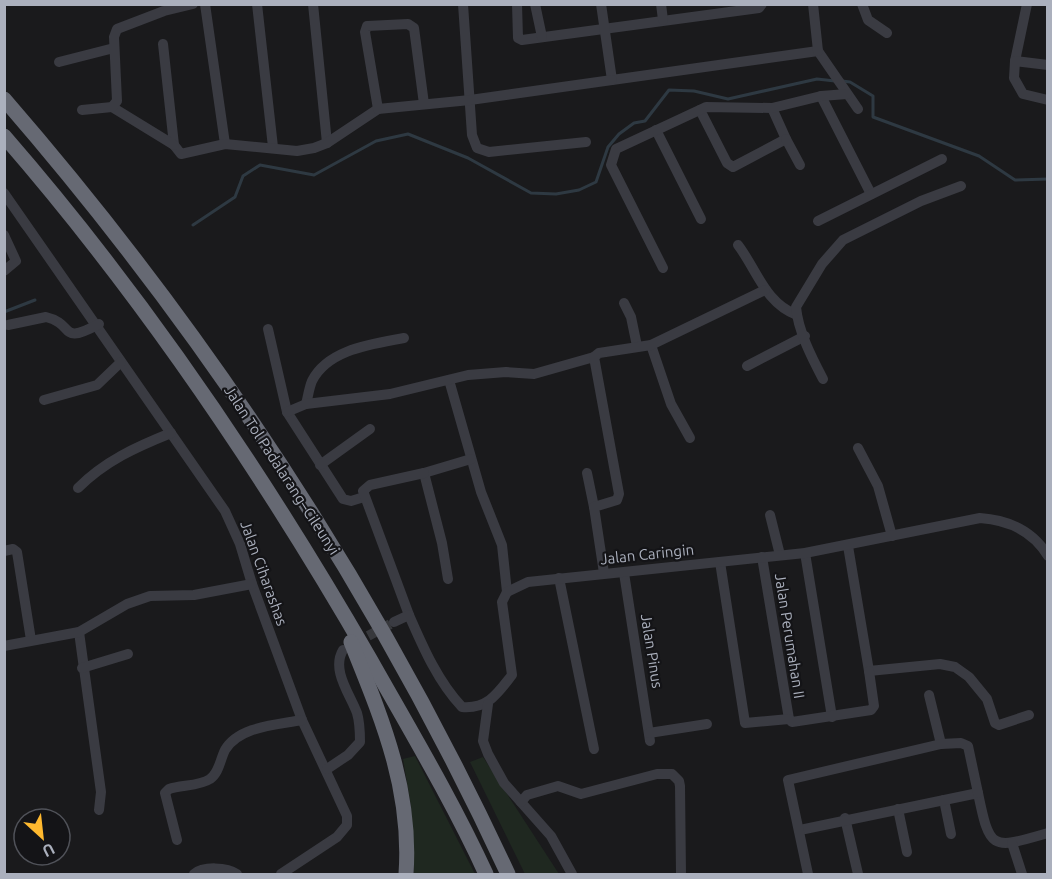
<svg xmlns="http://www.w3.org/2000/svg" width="1052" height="879" font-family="Ubuntu,sans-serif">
	<rect width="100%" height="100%" fill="#1a1a1c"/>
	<g fill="#1f2820">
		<path d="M415 756 475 874H414L411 806 403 759Z"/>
		<path d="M483 757 559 874H525L470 762Z"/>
	</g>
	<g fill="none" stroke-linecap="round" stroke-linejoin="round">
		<g stroke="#2e3942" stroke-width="3">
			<path d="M842 81 850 82 873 96V117L979 156 1015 180 1048 179"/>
			<path d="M193 225 235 197 243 176 260 165 314 175 376 141 408 134 468 158 531 193 556 194 579 190 596 182 608 147 619 134 634 123 645 121 669 90 694 91 728 99 817 79 835 81"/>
			<path d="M4 312 35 300"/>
		</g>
		<path stroke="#37383c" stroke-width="10" stroke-dasharray="10 5" stroke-linecap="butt" d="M355 643 394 622"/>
		<g stroke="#3a3b42" stroke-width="10">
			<path d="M205 4 225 144"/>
			<path d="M257 4 273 147"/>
			<path d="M313 4 327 143"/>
			<path d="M463 4 472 135 477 148 489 152 586 142"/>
			<path d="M517 4 518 38 522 40 759 8 762 4"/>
			<path d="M535 4 542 37"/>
			<path d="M601 4 612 80 818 51 858 109"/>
			<path d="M661 4 663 20"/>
			<path d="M813 4 818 51"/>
			<path d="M862 4 868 20 887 33"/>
			<path d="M163 44 174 145 181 154 225 144 297 151 314 148 327 143 378 109"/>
			<path d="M1015 61 1027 4"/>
			<path d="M59 62 114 48"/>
			<path d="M1048 65 1015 61 1014 78 1023 94 1048 100"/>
			<path d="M821 96 871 194"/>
			<path d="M424 104 414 28 408 24 367 26 365 32 378 109 470 100 612 80"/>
			<path d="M112 107 174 145"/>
			<path d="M82 110 112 107 117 101 114 37 117 29 164 11 193 4"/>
			<path d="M700 110 727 163 733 167 786 139 772 108"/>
			<path d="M656 130 701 219"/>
			<path d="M786 139 800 165"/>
			<path d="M4 193 225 511 240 544 252 584 302 720 347 816V825L337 837 281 874"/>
			<path d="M818 221 942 159"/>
			<path d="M4 235 16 261 4 271"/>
			<path d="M738 245C757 270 765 303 797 315"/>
			<path d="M663 268 611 165 616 149 706 107 772 108 821 96 847 94"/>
			<path d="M624 303 631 317 637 346"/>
			<path d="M8 325 46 317C76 324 58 346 99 324"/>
			<path d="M268 329 287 412 343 499 351 501 364 497"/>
			<path d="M651 345 671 404 690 438"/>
			<path d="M747 366 805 336"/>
			<path d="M823 379C812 358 798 331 796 307L822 264 843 240 921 201 961 186"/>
			<path d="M449 380 481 492 502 545 507 592"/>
			<path d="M44 400 97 385 121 362"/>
			<path d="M306 404C308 397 309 388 312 381 328 349 373 344 404 338"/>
			<path d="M287 412 306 404 390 394 468 375 506 372 534 374 594 357"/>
			<path d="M858 448 878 486 892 536"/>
			<path d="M320 465 370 429"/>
			<path d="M587 473 594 507"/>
			<path d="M78 488C105 461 136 447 171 433"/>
			<path d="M770 515 780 555"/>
			<path d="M848 546 869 671 940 664 955 667 969 677 987 699 995 723 999 725 1029 715"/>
			<path d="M4 551 13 549 17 552 31 640"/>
			<path d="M805 553 832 717"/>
			<path d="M762 557 789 719"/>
			<path d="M720 562 745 723 789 719 792 722 871 710 874 706 869 671"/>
			<path d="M604 573 594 507 617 500 619 494 594 357 599 353 651 345 765 290"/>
			<path d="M624 573 650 741"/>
			<path d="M559 578 594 749"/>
			<path d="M448 579 442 543 424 473 471 459"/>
			<path d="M409 615 363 491 370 485 424 473"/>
			<path d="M394 622 409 615C423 647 438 682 462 707 488 709 497 694 512 675L502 602 507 592 528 582 805 553 980 518C1008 520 1033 531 1048 556"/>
			<path d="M79 632 101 792 99 810"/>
			<path d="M4 646 79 632 127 604 150 596 194 595 252 584"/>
			<path d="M82 668 128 654"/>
			<path d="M929 695 941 744"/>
			<path d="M488 704 483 741 488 754 504 783 551 836 572 874"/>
			<path d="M649 733 707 724"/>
			<path d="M327 769 348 755 360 742C360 732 360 723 357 713 350 694 331 670 343 650"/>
			<path d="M944 800 951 834"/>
			<path d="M521 802 527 795 558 786 581 794 657 774H672L679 781 680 786 681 874"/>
			<path d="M898 809 907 852"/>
			<path d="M845 818 858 874"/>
			<path d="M800 830 978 793C990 852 992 849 1048 833"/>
			<path d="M177 840 165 793 169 789C181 785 200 786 210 779 219 773 220 760 225 750 239 726 277 725 302 720"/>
			<path d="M1012 843 1022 874"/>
			<path d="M194 874C203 866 227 867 237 874"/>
			<path d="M808 874 788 780 941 744 961 743 968 746 978 793"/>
		</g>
		<g stroke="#666973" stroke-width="15">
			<path d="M4 99C207 333 378 594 508 874"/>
			<path d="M4 136C144 297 264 475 370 659 410 730 452 800 486 874"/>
			<path d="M351 642C382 719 412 789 406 874"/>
		</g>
	</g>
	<g text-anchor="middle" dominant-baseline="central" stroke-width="4.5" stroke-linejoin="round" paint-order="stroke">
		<g font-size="15" fill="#abb0bd" stroke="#141417">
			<text transform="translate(282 470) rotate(57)">Jalan Tol Padalarang–Cileunyi</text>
			<text transform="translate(647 554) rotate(-6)">Jalan Caringin</text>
			<text transform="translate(264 573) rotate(70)">Jalan Ciharashas</text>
			<text transform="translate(790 636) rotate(81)">Jalan Perumahan II</text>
			<text transform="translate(652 651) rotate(81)">Jalan Pinus</text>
		</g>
	</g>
	<rect width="1052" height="879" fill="none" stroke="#abb0bd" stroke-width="12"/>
	<g transform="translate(42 837) rotate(153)"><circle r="28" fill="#141417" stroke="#505259" stroke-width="1.5"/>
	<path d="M0-4.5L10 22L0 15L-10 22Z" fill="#ffb92f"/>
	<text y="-9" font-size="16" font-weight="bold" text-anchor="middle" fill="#abb0bd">U</text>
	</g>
</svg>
